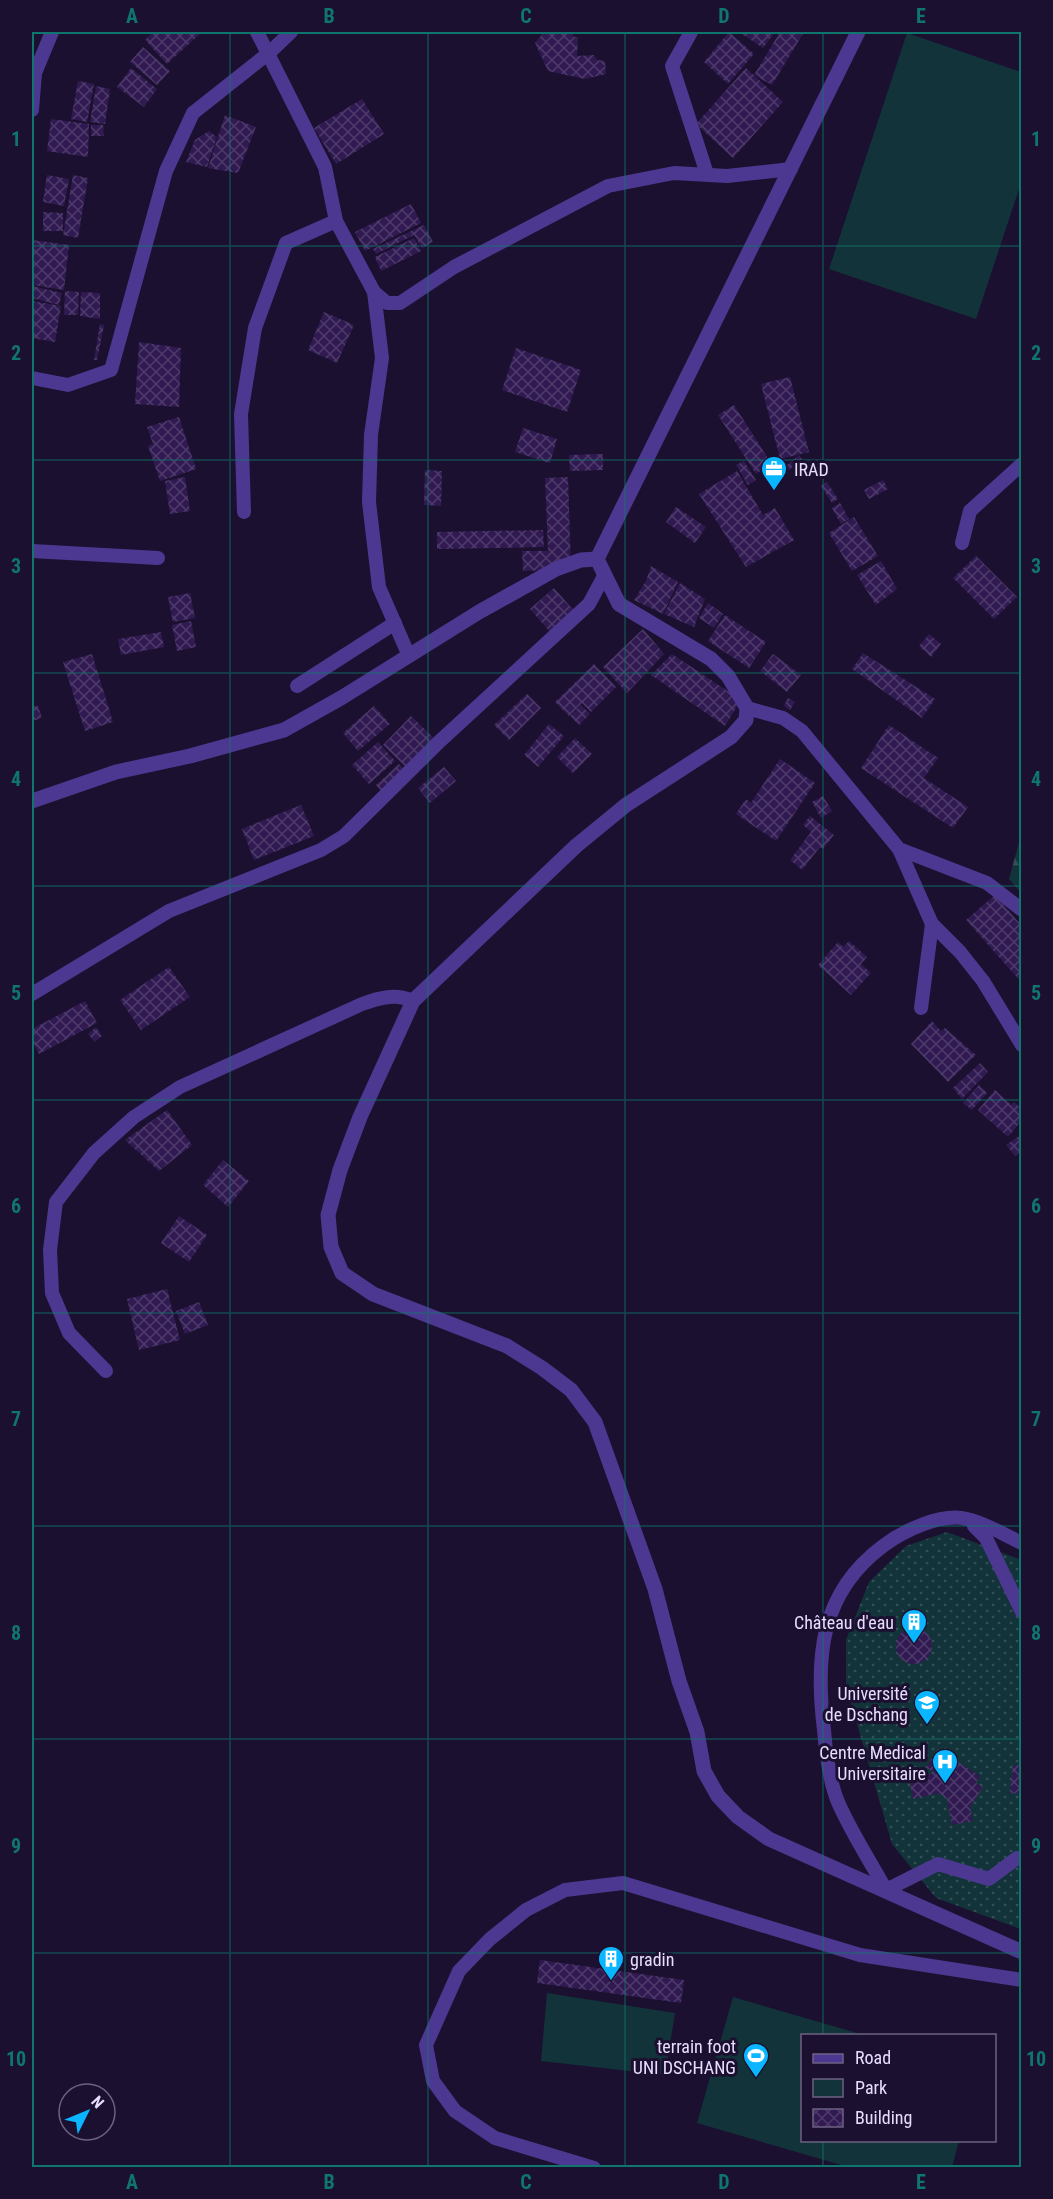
<svg xmlns="http://www.w3.org/2000/svg" width="1053" height="2199" font-family="'Roboto Condensed',sans-serif">
	<defs>
		<pattern id="green-dots" width="8" height="8" patternUnits="userSpaceOnUse" patternTransform="scale(1.5)"><rect width="8" height="8" fill="#123339"/><path d="M2 2h.1M6 6h.1" fill="none" stroke="#345057" stroke-width="1.8" stroke-linecap="round"/></pattern>
		<pattern id="forest-firs" width="22" height="20" patternUnits="userSpaceOnUse" patternTransform="scale(1.5)"><rect width="22" height="20" fill="#123339"/><path d="M5 1l3.5 6h-7zM16 11l3.5 6h-7z" fill="#345057"/></pattern>
		<pattern id="building-cross-hatch" width="8" height="8" patternUnits="userSpaceOnUse" patternTransform="scale(1.5)"><rect width="8" height="8" fill="#301a51"/><path d="M0 0l8 8M0 8l8-8" fill="none" stroke="#4e3b6b"/></pattern>
	</defs>
	<rect width="100%" height="100%" fill="#1b102f"/>
	<path fill="url(#green-dots)" d="M947 1532 1021 1560V1929L936 1898 892 1844 846 1686V1640L869 1582 906 1546Z"/>
	<path fill="url(#forest-firs)" d="M1021 835V893L1009 879Z"/>
	<g fill="#123339">
		<path d="M907 33 1021 72V183L976 319 829 269Z"/>
		<path d="M547 1993 675 2013 665 2075 541 2061Z"/>
		<path d="M733 1997 864 2035 802 2036V2140L959 2141 952 2167H848L697 2123Z"/>
	</g>
	<g fill="url(#building-cross-hatch)">
		<path d="M153 32H202L167 64 145 40Z"/>
		<path d="M544 32H573V36L578 38 577 56 594 55 597 60 605 61 606 74 585 79 548 71 535 43Z"/>
		<path d="M729 32 754 54 728 84 704 62Z"/>
		<path d="M739 32H775L763 48Z"/>
		<path d="M780 32H804L772 85 754 75Z"/>
		<path d="M143 47 170 71 157 85 130 62Z"/>
		<path d="M131 68 157 89 144 107 117 87Z"/>
		<path d="M746 68 783 102 733 158 696 124Z"/>
		<path d="M78 81 94 84 87 122 71 119Z"/>
		<path d="M96 86 110 89 105 124 90 122Z"/>
		<path d="M362 99 384 134 336 164 314 128Z"/>
		<path d="M225 115 256 127 238 173 208 168Z"/>
		<path d="M51 119 89 124 88 157 47 151Z"/>
		<path d="M91 125H103L104 136H91Z"/>
		<path d="M209 131 217 137 207 167 186 162 195 140Z"/>
		<path d="M47 175 69 179 64 206 43 202Z"/>
		<path d="M73 175 88 178 78 238 63 235Z"/>
		<path d="M411 204 421 223 365 251 355 232Z"/>
		<path d="M43 212 63 213V231H43Z"/>
		<path d="M424 225 433 242 422 248 414 235 376 254 373 249Z"/>
		<path d="M414 238 421 251 381 271 375 257Z"/>
		<path d="M32 240 69 245 64 290 32 285Z"/>
		<path d="M32 286 62 293 59 305 32 298Z"/>
		<path d="M65 291 79 292 78 315H64Z"/>
		<path d="M81 292 100 293V319L80 316Z"/>
		<path d="M32 301 61 306 55 342 32 338Z"/>
		<path d="M324 312 354 325 337 363 308 350Z"/>
		<path d="M100 324 104 325 97 360H94Z"/>
		<path d="M139 342 181 348 179 407 135 404Z"/>
		<path d="M516 348 581 370 567 412 502 390Z"/>
		<path d="M790 377 809 452 780 459 761 384Z"/>
		<path d="M734 405 771 463 756 474 718 415Z"/>
		<path d="M179 417 196 469 160 481 148 446 153 444 147 427Z"/>
		<path d="M523 428 557 439 550 463 515 452Z"/>
		<path d="M603 454V470L570 471 569 455Z"/>
		<path d="M799 455 802 459 789 470 786 466Z"/>
		<path d="M744 461 756 480 748 485 736 465Z"/>
		<path d="M425 470 442 471 441 506 424 505Z"/>
		<path d="M737 471 763 515 775 508 794 540 746 567 699 494Z"/>
		<path d="M185 477 190 511 170 514 165 481Z"/>
		<path d="M568 477 571 569 523 571 522 551H548L545 478Z"/>
		<path d="M883 480 888 489 869 499 864 490Z"/>
		<path d="M827 482 838 499 832 503 821 486Z"/>
		<path d="M840 503 849 519 841 524 832 508Z"/>
		<path d="M676 507 706 527 695 543 666 522Z"/>
		<path d="M854 517 878 556 852 571 829 533Z"/>
		<path d="M543 530 544 547 437 549V532Z"/>
		<path d="M976 556 1017 597 994 619 953 578Z"/>
		<path d="M881 561 897 589 876 605 857 575Z"/>
		<path d="M651 566 678 582 663 614 634 600 646 581Z"/>
		<path d="M680 583 705 599 694 627 664 614Z"/>
		<path d="M554 588 575 612 551 633 530 609Z"/>
		<path d="M190 593 195 618 173 622 168 597Z"/>
		<path d="M708 603 723 614 714 628 699 618Z"/>
		<path d="M725 615 766 642 749 668 708 641Z"/>
		<path d="M191 621 196 647 177 651 172 625Z"/>
		<path d="M643 629 664 654 627 693 603 667Z"/>
		<path d="M161 632 164 647 121 655 118 639Z"/>
		<path d="M929 634 941 644 931 657 919 646Z"/>
		<path d="M863 653 935 699 922 718 852 669Z"/>
		<path d="M92 654 113 722 85 731 63 662Z"/>
		<path d="M672 654 741 700 725 726 651 675Z"/>
		<path d="M773 654 801 675 787 692 760 671Z"/>
		<path d="M594 664 616 687 591 712 582 703 569 716 555 702Z"/>
		<path d="M527 694 541 708 509 740 494 725Z"/>
		<path d="M788 698 795 702 790 710 784 706Z"/>
		<path d="M581 705 590 714 579 725 570 716Z"/>
		<path d="M38 706 42 718 32 721V707Z"/>
		<path d="M374 706 390 724 358 751 343 733Z"/>
		<path d="M411 716 436 740 409 770 383 745Z"/>
		<path d="M549 724 564 736 538 767 524 755Z"/>
		<path d="M889 725 938 758 924 778 968 807 953 828 861 768Z"/>
		<path d="M575 738 592 754 573 773 557 757Z"/>
		<path d="M378 742 395 761 369 784 352 765Z"/>
		<path d="M780 759 815 783 776 841 736 814 746 799 751 803Z"/>
		<path d="M399 764 406 771 383 793 376 785Z"/>
		<path d="M444 767 456 781 430 803 418 788Z"/>
		<path d="M823 796 832 811 821 818 812 802Z"/>
		<path d="M301 805 314 836 254 860 242 829Z"/>
		<path d="M810 816 834 835 823 849 820 847 802 870 790 860 811 832 803 825Z"/>
		<path d="M995 895 1022 926V983L966 920Z"/>
		<path d="M849 941 867 957 861 964 871 973 851 995 818 965 838 942 843 947Z"/>
		<path d="M169 967 190 997 141 1030 120 1000Z"/>
		<path d="M85 1001 97 1023 39 1054 32 1040V1029Z"/>
		<path d="M932 1021 941 1031 945 1028 976 1055 948 1082 911 1044Z"/>
		<path d="M96 1027 102 1036 95 1042 88 1034Z"/>
		<path d="M980 1063 988 1072 962 1099 953 1088Z"/>
		<path d="M979 1085 987 1093 972 1110 963 1103Z"/>
		<path d="M995 1090 1011 1105 1014 1102 1022 1109V1120L1008 1137 978 1110Z"/>
		<path d="M167 1110 192 1145 159 1171 125 1140Z"/>
		<path d="M1022 1134V1150L1015 1156 1006 1145Z"/>
		<path d="M223 1160 249 1181 228 1207 203 1185Z"/>
		<path d="M179 1216 207 1235 189 1262 161 1243Z"/>
		<path d="M167 1289 180 1340 139 1350 127 1299Z"/>
		<path d="M199 1302 208 1325 185 1334 176 1311Z"/>
		<circle cx="914" cy="1646" r="18"/>
		<path d="M938 1749 980 1776 976 1783 983 1787 970 1807 973 1821 952 1825 947 1799 939 1793 913 1799 909 1778 935 1773 926 1767Z"/>
		<path d="M1013 1765 1022 1766V1794L1010 1793Z"/>
		<path d="M540 1960 684 1980 681 2003 537 1983Z"/>
	</g>
	<g fill="none" stroke-linecap="round" stroke-linejoin="round">
		<g stroke="#4d3891" stroke-width="14">
			<path d="M257 32 325 167 336 221 374 292 382 358 371 435 369 502 379 587 409 656"/>
			<path d="M691 32 672 66 707 174"/>
			<path d="M32 110 35 73 52 32"/>
			<path d="M374 292 387 303H400L454 267 608 186 674 173 727 176 791 169"/>
			<path d="M32 378 68 385 111 370 166 171 193 113 270 52 291 32"/>
			<path d="M244 512 241 414 255 328 286 243 336 221"/>
			<path d="M962 543 970 511 1022 464"/>
			<path d="M32 551 158 558"/>
			<path d="M297 686 395 623"/>
			<path d="M747 708 783 718 802 731 899 849 987 883 1022 910"/>
			<path d="M899 849 932 924 960 952 983 981 1022 1045"/>
			<path d="M32 994 169 911 321 850 344 836 440 741 589 604 604 576"/>
			<path d="M921 1008 932 924"/>
			<path d="M106 1371 69 1333 52 1293 50 1250 56 1202 94 1153 134 1117 180 1087 362 1004C379 998 395 993 413 1001"/>
			<path d="M974 1526 986 1538 1022 1612"/>
			<path d="M1017 1858 989 1879 938 1864 886 1890C870 1861 851 1832 838 1802 829 1781 826 1753 824 1730 815 1657 820 1593 883 1546 903 1531 942 1512 967 1519 986 1523 1004 1535 1022 1543"/>
			<path d="M594 2168 495 2138 455 2111 433 2081 426 2045 459 1971 490 1939 526 1910 565 1890 623 1883 860 1955 1022 1980"/>
		</g>
		<g stroke="#4d3891" stroke-width="15">
			<path d="M858 32 597 559 619 604 711 659 728 676 747 708 746 720 731 737 626 805 576 846 413 1001 360 1117 340 1170 328 1215 331 1247 342 1273 373 1294 507 1346 542 1368 571 1390 595 1422 655 1589 679 1681 697 1732 704 1771 718 1796 738 1817 769 1839 1022 1952"/>
			<path d="M32 801 116 772 190 756 284 730 341 698 479 612 556 569 581 560 597 559"/>
		</g>
	</g>
	<path fill="none" stroke="#0f766e" stroke-width="1.5" stroke-opacity="0.55" d="M230 32V2168M428 32V2168M625 32V2168M823 32V2036M32 246H1022M32 460H1022M32 673H1022M32 886H1022M32 1100H1022M32 1313H1022M32 1526H1022M32 1739H1022M32 1953H1022M823 2140V2168"/>
	<defs>
		<symbol id="office-pin" viewBox="-11 -11 22 30"><path d="M0 17L-7.5 6A9.5 9.5 0 1 1 7.5 6Z" fill="#09b6ff" stroke="#1b102f"/><path d="M-6-3h4V-5.5h4V-3h4V5H-6ZM-1-4.5V-3h2v-1.5ZM-6 0V1H6V0Z" fill="#fff"/></symbol>
		<symbol id="building-pin" viewBox="-11 -11 22 30"><path d="M0 17L-7.5 6A9.5 9.5 0 1 1 7.5 6Z" fill="#09b6ff" stroke="#1b102f"/><path d="M-4-6H4V6H1V3H-1V6H-4ZM-2.5-4.3h1.7v1.8h-1.7ZM.8-4.3h1.7v1.8H.8ZM-2.5-1h1.7V.8h-1.7ZM.8-1h1.7V.8H.8Z" fill="#fff"/></symbol>
		<symbol id="university-pin" viewBox="-11 -11 22 30"><path d="M0 17L-7.5 6A9.5 9.5 0 1 1 7.5 6Z" fill="#09b6ff" stroke="#1b102f"/><path d="M0-5L7-2L0 1L-7-2ZM-4 1L0 2.5L4 1V4Q0 6-4 4Z" fill="#fff"/></symbol>
		<symbol id="hospital-pin" viewBox="-11 -11 22 30"><path d="M0 17L-7.5 6A9.5 9.5 0 1 1 7.5 6Z" fill="#09b6ff" stroke="#1b102f"/><path d="M-5-5h3v3.5h4V-5h3V5h-3V1.5h-4V5h-3Z" fill="#fff"/></symbol>
		<symbol id="stadium-pin" viewBox="-11 -11 22 30"><path d="M0 17L-7.5 6A9.5 9.5 0 1 1 7.5 6Z" fill="#09b6ff" stroke="#1b102f"/><path d="M0-5a6.5 5 0 1 0 0 10a6.5 5 0 1 0 0-10ZM-3.5-1.8h7v3.6h-7Z" fill="#fff"/></symbol>
	</defs>
	<g fill-rule="evenodd">
		<use href="#office-pin" x="759" y="454" width="30" height="40"/>
		<use href="#building-pin" x="899" y="1607" width="30" height="40"/>
		<use href="#university-pin" x="912" y="1688" width="30" height="40"/>
		<use href="#hospital-pin" x="930" y="1747" width="30" height="40"/>
		<use href="#building-pin" x="596" y="1944" width="30" height="40"/>
		<use href="#stadium-pin" x="741" y="2041" width="30" height="40"/>
	</g>
	<g text-anchor="middle" dominant-baseline="central" stroke-width="6" stroke-linejoin="round" paint-order="stroke">
		<g font-size="18" fill="#e8ddff" stroke="#1b102f" text-anchor="end">
			<text x="794" y="469" text-anchor="start">IRAD</text>
			<text x="894" y="1622">Château d'eau</text>
			<text x="908" y="1693">Université<tspan x="908" dy="21">de Dschang</tspan></text>
			<text x="926" y="1752">Centre Medical<tspan x="926" dy="21">Universitaire</tspan></text>
			<text x="630" y="1959" text-anchor="start">gradin</text>
			<text x="736" y="2046">terrain foot<tspan x="736" dy="21">UNI DSCHANG</tspan></text>
		</g>
	</g>
	<rect width="1053" height="2199" fill="none" stroke="#1b102f" stroke-width="66"/>
	<rect x="801" y="2034" width="195" height="108" fill="#1b102f" stroke="#6d6282" stroke-width="1.5"/>
	<rect x="813" y="2054" width="30" height="9" fill="#4d3891" stroke="#6d6282" stroke-width="1.5"/>
	<text x="855" y="2064" font-size="18" fill="#e8ddff">Road</text>
	<rect x="813" y="2079" width="30" height="18" fill="#123339" stroke="#6d6282" stroke-width="1.5"/>
	<text x="855" y="2094" font-size="18" fill="#e8ddff">Park</text>
	<rect x="813" y="2109" width="30" height="18" fill="url(#building-cross-hatch)" stroke="#6d6282" stroke-width="1.5"/>
	<text x="855" y="2124" font-size="18" fill="#e8ddff">Building</text>
	<g transform="translate(87 2112) rotate(47)"><circle r="28" fill="#1b102f" stroke="#6d6282" stroke-width="1.5"/>
	<path d="M0-4.5L10 22L0 15L-10 22Z" fill="#09b6ff"/>
	<text y="-9" font-size="16" font-weight="bold" text-anchor="middle" fill="#e8ddff">N</text>
	</g>
	<rect x="33" y="33" width="987" height="2133" fill="none" stroke="#0f766e" stroke-width="2"/>
	<g font-size="20" text-anchor="middle" font-weight="bold" fill="#0f766e">
		<text x="132" y="23">A</text>
		<text x="329" y="23">B</text>
		<text x="526" y="23">C</text>
		<text x="724" y="23">D</text>
		<text x="921" y="23">E</text>
		<text x="16" y="146">1</text>
		<text x="1036" y="146">1</text>
		<text x="16" y="360">2</text>
		<text x="1036" y="360">2</text>
		<text x="16" y="573">3</text>
		<text x="1036" y="573">3</text>
		<text x="16" y="786">4</text>
		<text x="1036" y="786">4</text>
		<text x="16" y="1000">5</text>
		<text x="1036" y="1000">5</text>
		<text x="16" y="1213">6</text>
		<text x="1036" y="1213">6</text>
		<text x="16" y="1426">7</text>
		<text x="1036" y="1426">7</text>
		<text x="16" y="1640">8</text>
		<text x="1036" y="1640">8</text>
		<text x="16" y="1853">9</text>
		<text x="1036" y="1853">9</text>
		<text x="16" y="2066">10</text>
		<text x="1036" y="2066">10</text>
		<text x="132" y="2189">A</text>
		<text x="329" y="2189">B</text>
		<text x="526" y="2189">C</text>
		<text x="724" y="2189">D</text>
		<text x="921" y="2189">E</text>
	</g>
</svg>
